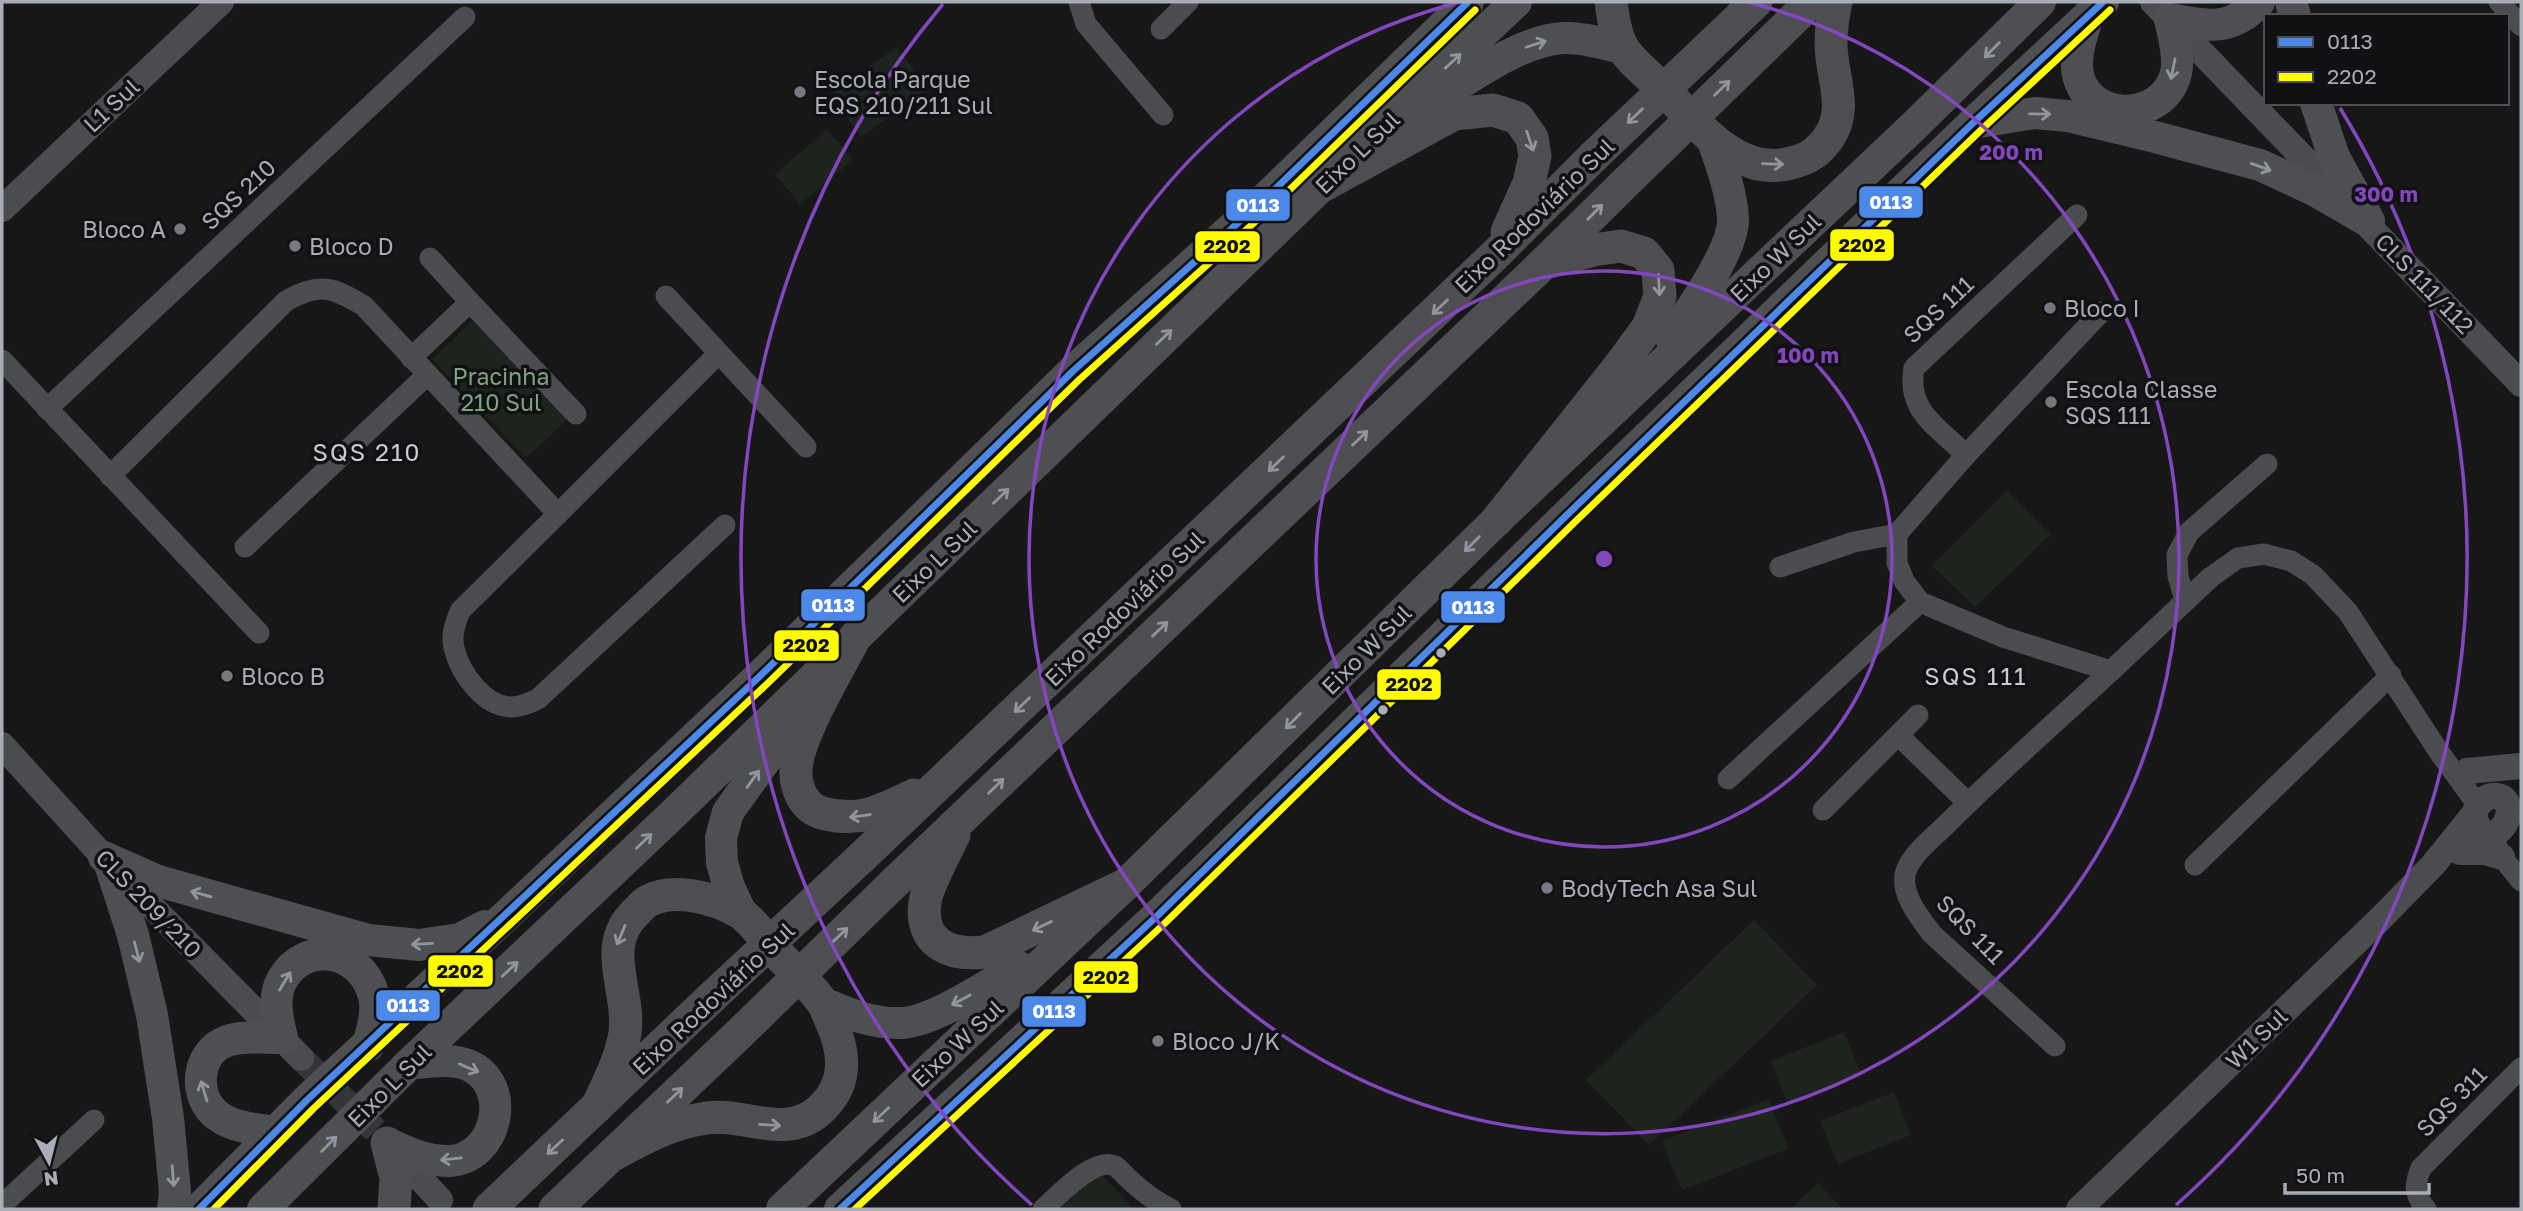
<svg xmlns="http://www.w3.org/2000/svg" width="2523" height="1211" font-family="'Golos Text',sans-serif">
	<rect width="100%" height="100%" fill="#171717"/>
	<g fill="#1d241e">
		<path d="M897 47 928 89 861 137 831 94Z"/>
		<path d="M827 130 853 160 800 204 775 174Z"/>
		<path d="M475 319 568 419 526 458 432 359Z"/>
		<path d="M2007 491 2051 534 1975 607 1932 566Z"/>
		<path d="M1754 920 1817 985 1649 1145 1586 1080Z"/>
		<path d="M1844 1032 1861 1074 1788 1104 1771 1061Z"/>
		<path d="M1894 1092 1911 1135 1838 1164 1820 1121Z"/>
		<path d="M1769 1099 1788 1149 1682 1190 1662 1141Z"/>
		<path d="M1098 1171 1134 1209H1058Z"/>
		<path d="M1818 1183 1843 1209H1791Z"/>
	</g>
	<g fill="none" stroke-linecap="round" stroke-linejoin="round">
		<path stroke="#343537" stroke-width="26" stroke-dasharray="26 13" stroke-linecap="butt" d="M301 1058 377 1132"/>
		<g stroke="#4b4c50" stroke-width="21">
			<path d="M1079 2 1086 24 1163 115"/>
			<path d="M2499 2 2521 26"/>
			<path d="M1161 29 1188 2"/>
			<path d="M2077 215 1914 368C1906 411 1938 427 1966 455L2101 312"/>
			<path d="M430 258 470 302"/>
			<path d="M666 296 806 447"/>
			<path d="M411 358 470 302 576 414"/>
			<path d="M2 360 259 633"/>
			<path d="M47 409 465 17"/>
			<path d="M110 476 286 301C319 282 333 287 364 306L558 514 718 354"/>
			<path d="M558 514 460 611C455 624 451 635 454 648 460 673 484 707 512 707 521 707 529 703 538 699L725 525"/>
			<path d="M1897 534V563L1904 581 1920 602 2003 637 2111 671 2211 577 2238 558 2264 554 2291 561 2313 575 2348 612 2439 752 2477 804"/>
			<path d="M245 547 427 375"/>
			<path d="M1780 567 1854 542 1897 534 1966 455"/>
			<path d="M2185 600 2178 576 2177 555 2189 532 2267 464"/>
			<path d="M1899 736 1968 803"/>
			<path d="M1728 779 1920 602"/>
			<path d="M1823 810 1918 715"/>
			<path d="M2495 842 2502 857 2521 881"/>
			<path d="M2195 865 2391 675"/>
			<path d="M2055 1046 1932 934C1920 918 1899 893 1906 871 1913 852 1935 836 1949 822 2001 770 2057 721 2111 671"/>
			<path d="M2 1205 94 1120"/>
			<path d="M1043 1209C1057 1197 1094 1156 1115 1166 1120 1169 1126 1177 1131 1181 1143 1192 1156 1202 1171 1209"/>
			<path d="M2426 1209C2414 1194 2414 1185 2421 1168L2521 1068"/>
		</g>
		<g stroke="#4b4c50" stroke-width="26">
			<path d="M2153 2 2521 384"/>
			<path d="M2 209 221 2"/>
			<path d="M2 745 110 864 301 1058"/>
			<path d="M2467 771 2521 766"/>
			<path d="M2460 852H2485L2502 857"/>
			<path d="M390 1145 440 1200"/>
			<path d="M2079 1209 2377 922 2433 865 2474 814C2478 802 2489 791 2503 798 2523 816 2484 861 2474 814"/>
		</g>
		<g stroke="#4d4f52" stroke-width="32">
			<path d="M2291 2 2295 16"/>
			<path d="M2088 16C2083 32 2076 50 2077 68 2082 123 2163 125 2176 73 2180 56 2173 35 2170 19 2207 27 2232 31 2259 2"/>
			<path d="M2316 103 2334 157 2369 221"/>
			<path d="M1423 107C1463 83 1518 40 1564 38 1583 37 1604 44 1623 48"/>
			<path d="M1973 123 2035 113 2068 116 2155 137 2260 165 2314 190 2364 219"/>
			<path d="M1671 338C1689 313 1735 248 1733 218 1731 190 1721 164 1712 138"/>
			<path d="M104 857 158 881 368 940 419 945 460 939 485 926"/>
			<path d="M110 864 133 935 152 1015 168 1118 175 1192 173 1209"/>
			<path d="M741 913 729 887 722 863 721 838 728 812 769 755 796 709"/>
			<path d="M823 1003C848 1014 873 1024 902 1023 935 1021 989 984 1019 967"/>
			<path d="M275 1132C257 1129 234 1128 218 1116 192 1097 196 1052 227 1041 243 1035 265 1038 282 1038 278 1020 272 998 282 980 305 939 360 950 373 993 379 1010 372 1029 368 1046"/>
			<path d="M387 1143C407 1152 425 1161 448 1161 498 1160 514 1084 468 1065 450 1058 427 1062 409 1064"/>
			<path d="M199 1209 307 1100 508 914 760 676 1073 371 1269 195 1468 2"/>
			<path d="M263 1209 409 1064 671 816 1371 138 1516 2"/>
			<path d="M782 1209 1125 885 1497 520 1915 125 2040 2"/>
			<path d="M840 1209 1156 917 1571 511 1973 123 2103 2"/>
		</g>
		<g stroke="#4e4e52" stroke-width="33">
			<path d="M1611 2C1613 16 1615 35 1623 48 1631 62 1652 78 1664 90 1697 123 1737 178 1791 163 1808 159 1819 152 1829 137 1849 108 1831 76 1831 44 1831 30 1833 15 1836 2"/>
			<path d="M1324 185 1454 114 1493 110 1518 118 1532 138 1535 156 1529 183 1507 232"/>
			<path d="M1497 520 1621 364 1648 327 1660 296 1658 270 1644 253 1621 246 1593 250 1545 263"/>
			<path d="M855 637C839 669 797 737 796 770 795 788 804 808 822 813 859 823 881 811 914 795"/>
			<path d="M954 835C946 852 927 886 925 902 919 944 950 956 985 952L1125 885"/>
			<path d="M862 857 1498 252 1594 156"/>
			<path d="M893 884 1543 264 1621 187"/>
			<path d="M597 1107C608 1083 621 1059 625 1033 631 991 599 947 636 912 639 909 643 904 648 901 675 887 714 898 739 912 752 920 768 943 779 955 793 970 810 985 822 1002 826 1007 828 1015 831 1021 845 1052 848 1083 822 1108 788 1142 746 1112 706 1118 672 1123 643 1138 613 1155"/>
			<path d="M387 1143 396 1178 394 1209"/>
			<path d="M489 1209 711 998"/>
			<path d="M555 1209 739 1034"/>
		</g>
		<g stroke="#4e4e52" stroke-width="33">
			<path d="M1594 156 1756 2"/>
			<path d="M1621 187 1811 2"/>
			<path d="M711 998 862 857"/>
			<path d="M739 1034 893 884"/>
		</g>
		<defs>
			<g id="bus-1">
				<path d="M199 1209 307 1100 760 676 1073 371 1269 195 1468 2"/>
				<path d="M840 1209 1156 917 1571 511 1973 123 2103 2"/>
			</g>
			<g id="bus-2">
				<path d="M214 1209 314 1108 767 684 1080 379 1276 203 1475 10"/>
				<path d="M855 1209 1163 925 1578 519 1980 131 2110 10"/>
			</g>
		</defs>
		<use href="#bus-1" stroke="#111113" stroke-width="12"/>
		<use href="#bus-2" stroke="#111113" stroke-width="12"/>
		<use href="#bus-1" stroke="#4c88e8" stroke-width="7"/>
		<use href="#bus-2" stroke="#fefb00" stroke-width="7"/>
	</g>
	<defs><path id="oneway-shaft" d="M-6 0H5M1.5-3L5.5 0L1.5 3" fill="none" stroke-width="1.6" stroke-linecap="round" stroke-linejoin="round" transform="scale(1.75)"/></defs>
	<g stroke="#91969e">
		<use href="#oneway-shaft" transform="translate(1536 44) rotate(-18)"/>
		<use href="#oneway-shaft" transform="translate(1992 50) rotate(135)"/>
		<use href="#oneway-shaft" transform="translate(1453 61) rotate(-43)"/>
		<use href="#oneway-shaft" transform="translate(2173 69) rotate(101)"/>
		<use href="#oneway-shaft" transform="translate(2040 114) rotate(1)"/>
		<use href="#oneway-shaft" transform="translate(2261 167) rotate(20)"/>
		<use href="#oneway-shaft" transform="translate(1164 337) rotate(-44)"/>
		<use href="#oneway-shaft" transform="translate(1001 496) rotate(-44)"/>
		<use href="#oneway-shaft" transform="translate(1472 544) rotate(135)"/>
		<use href="#oneway-shaft" transform="translate(1293 721) rotate(135)"/>
		<use href="#oneway-shaft" transform="translate(753 779) rotate(-55)"/>
		<use href="#oneway-shaft" transform="translate(644 841) rotate(-44)"/>
		<use href="#oneway-shaft" transform="translate(201 894) rotate(-164)"/>
		<use href="#oneway-shaft" transform="translate(422 944) rotate(177)"/>
		<use href="#oneway-shaft" transform="translate(137 952) rotate(76)"/>
		<use href="#oneway-shaft" transform="translate(510 969) rotate(-43)"/>
		<use href="#oneway-shaft" transform="translate(285 981) rotate(-59)"/>
		<use href="#oneway-shaft" transform="translate(961 1000) rotate(152)"/>
		<use href="#oneway-shaft" transform="translate(469 1068) rotate(23)"/>
		<use href="#oneway-shaft" transform="translate(204 1091) rotate(-107)"/>
		<use href="#oneway-shaft" transform="translate(881 1115) rotate(137)"/>
		<use href="#oneway-shaft" transform="translate(329 1144) rotate(-45)"/>
		<use href="#oneway-shaft" transform="translate(451 1159) rotate(174)"/>
		<use href="#oneway-shaft" transform="translate(173 1176) rotate(85)"/>
	</g>
	<g stroke="#92959e">
		<use href="#oneway-shaft" transform="translate(1722 88) rotate(-44)"/>
		<use href="#oneway-shaft" transform="translate(1635 116) rotate(136)"/>
		<use href="#oneway-shaft" transform="translate(1530 141) rotate(71)"/>
		<use href="#oneway-shaft" transform="translate(1773 164) rotate(2)"/>
		<use href="#oneway-shaft" transform="translate(1595 212) rotate(-45)"/>
		<use href="#oneway-shaft" transform="translate(1659 285) rotate(87)"/>
		<use href="#oneway-shaft" transform="translate(1440 307) rotate(136)"/>
		<use href="#oneway-shaft" transform="translate(1360 438) rotate(-44)"/>
		<use href="#oneway-shaft" transform="translate(1276 464) rotate(136)"/>
		<use href="#oneway-shaft" transform="translate(1160 629) rotate(-44)"/>
		<use href="#oneway-shaft" transform="translate(1022 705) rotate(136)"/>
		<use href="#oneway-shaft" transform="translate(996 786) rotate(-44)"/>
		<use href="#oneway-shaft" transform="translate(860 816) rotate(172)"/>
		<use href="#oneway-shaft" transform="translate(1042 926) rotate(154)"/>
		<use href="#oneway-shaft" transform="translate(621 935) rotate(113)"/>
		<use href="#oneway-shaft" transform="translate(840 935) rotate(-44)"/>
		<use href="#oneway-shaft" transform="translate(675 1095) rotate(-44)"/>
		<use href="#oneway-shaft" transform="translate(770 1125) rotate(3)"/>
		<use href="#oneway-shaft" transform="translate(555 1147) rotate(137)"/>
	</g>
	<g fill="none" stroke="#8446be" stroke-width="3.5">
		<circle cx="1604" cy="559" r="288"/>
		<path d="M1748 2A575 575 0 1 1 1460 2"/>
		<path d="M1032 1205A863 863 0 0 1 943 4M2340 108A863 863 0 0 1 2176 1205"/>
	</g>
	<g fill="#757880" stroke="#111113" stroke-width="2.5">
		<circle cx="800" cy="92" r="7"/>
		<circle cx="180" cy="229" r="7"/>
		<circle cx="295" cy="246" r="7"/>
		<circle cx="2050" cy="308" r="7"/>
		<circle cx="2051" cy="402" r="7"/>
		<circle cx="227" cy="676" r="7"/>
		<circle cx="1547" cy="888" r="7"/>
		<circle cx="1158" cy="1041" r="7"/>
	</g>
	<g fill="#a8adb8" stroke="#111113" stroke-width="2.5">
		<circle cx="1441" cy="653" r="6"/>
		<circle cx="1383" cy="710" r="6"/>
	</g>
	<g text-anchor="middle" dominant-baseline="central" stroke-width="7" stroke-linejoin="round" paint-order="stroke">
		<g font-size="23" fill="#a8adb8" stroke="#111113" text-anchor="start">
			<text x="814" y="79">Escola Parque<tspan x="814" dy="26">EQS 210/211 Sul</tspan></text>
			<text x="166" y="229" text-anchor="end">Bloco A</text>
			<text x="309" y="246">Bloco D</text>
			<text x="2064" y="308">Bloco I</text>
			<text x="2065" y="389">Escola Classe<tspan x="2065" dy="26">SQS 111</tspan></text>
			<text x="241" y="676">Bloco B</text>
			<text x="1561" y="888">BodyTech Asa Sul</text>
			<text x="1172" y="1041">Bloco J/K</text>
		</g>
		<g font-size="23" fill="#a8adb8" stroke="#111113">
			<text transform="translate(111 105) rotate(-43)">L1 Sul</text>
			<text transform="translate(1357 152) rotate(-44)">Eixo L Sul</text>
			<text transform="translate(238 194) rotate(-43)">SQS 210</text>
			<text transform="translate(1534 215) rotate(-44)">Eixo Rodoviário Sul</text>
			<text transform="translate(1775 257) rotate(-44)">Eixo W Sul</text>
			<text transform="translate(2425 283) rotate(46)">CLS 111/112</text>
			<text transform="translate(1938 309) rotate(-43)">SQS 111</text>
			<text transform="translate(934 561) rotate(-44)">Eixo L Sul</text>
			<text transform="translate(1124 608) rotate(-44)">Eixo Rodoviário Sul</text>
			<text transform="translate(1366 649) rotate(-45)">Eixo W Sul</text>
			<text transform="translate(149 903) rotate(46)">CLS 209/210</text>
			<text transform="translate(1971 929) rotate(46)">SQS 111</text>
			<text transform="translate(713 998) rotate(-43)">Eixo Rodoviário Sul</text>
			<text transform="translate(2256 1038) rotate(-44)">W1 Sul</text>
			<text transform="translate(957 1043) rotate(-43)">Eixo W Sul</text>
			<text transform="translate(389 1085) rotate(-45)">Eixo L Sul</text>
			<text transform="translate(2451 1101) rotate(-45)">SQS 311</text>
		</g>
		<g font-size="23" fill="#7fa381" stroke="#111113">
			<text x="501" y="376">Pracinha<tspan x="501" dy="26">210 Sul</tspan></text>
		</g>
		<g font-size="24" letter-spacing="2" fill="#c9ccd4" stroke="#111113">
			<text x="367" y="451">SQS 210</text>
			<text x="1976" y="675">SQS 111</text>
		</g>
	</g>
	<circle cx="1604" cy="559" r="10" fill="#8446be" stroke="#111113" stroke-width="3.5"/>
	<g font-size="21" text-anchor="middle" font-weight="bold" fill="#8446be" stroke="#111113" stroke-width="7" stroke-linejoin="round" paint-order="stroke">
		<text x="2011" y="160">200 m</text>
		<text x="2386" y="202">300 m</text>
		<text x="1808" y="363">100 m</text>
	</g>
	<g stroke="#111113" stroke-width="2.5">
		<rect x="1858" y="185" width="66" height="34" rx="7" fill="#4c88e8"/>
		<rect x="1225" y="188" width="66" height="34" rx="7" fill="#4c88e8"/>
		<rect x="1829" y="228" width="66" height="34" rx="7" fill="#fefb00"/>
		<rect x="1194" y="230" width="67" height="33" rx="7" fill="#fefb00"/>
		<rect x="800" y="588" width="66" height="34" rx="7" fill="#4c88e8"/>
		<rect x="1440" y="590" width="66" height="34" rx="7" fill="#4c88e8"/>
		<rect x="773" y="629" width="67" height="33" rx="7" fill="#fefb00"/>
		<rect x="1376" y="668" width="66" height="33" rx="7" fill="#fefb00"/>
		<rect x="427" y="954" width="67" height="34" rx="7" fill="#fefb00"/>
		<rect x="1073" y="960" width="66" height="34" rx="7" fill="#fefb00"/>
		<rect x="375" y="989" width="66" height="33" rx="7" fill="#4c88e8"/>
		<rect x="1021" y="995" width="66" height="33" rx="7" fill="#4c88e8"/>
	</g>
	<g font-size="19" text-anchor="middle" font-weight="bold" fill="#fff">
		<text x="1891" y="209">0113</text>
		<text x="1258" y="212">0113</text>
		<text x="833" y="612">0113</text>
		<text x="1473" y="614">0113</text>
		<text x="408" y="1012">0113</text>
		<text x="1054" y="1018">0113</text>
	</g>
	<g font-size="19" text-anchor="middle" font-weight="bold" fill="#111">
		<text x="1862" y="252">2202</text>
		<text x="1227" y="253">2202</text>
		<text x="806" y="652">2202</text>
		<text x="1409" y="691">2202</text>
		<text x="460" y="978">2202</text>
		<text x="1106" y="984">2202</text>
	</g>
	<rect width="2523" height="1211" fill="none" stroke="#a8adb8" stroke-width="7"/>
	<rect x="2264" y="14" width="245" height="91" fill="#111113" stroke="#4d4f55" stroke-width="2"/>
	<rect x="2278" y="37" width="35" height="10" fill="#4c88e8" stroke="#4d4f55" stroke-width="2"/>
	<text x="2327" y="49" font-size="21" fill="#a8adb8">0113</text>
	<rect x="2278" y="72" width="35" height="10" fill="#fefb00" stroke="#4d4f55" stroke-width="2"/>
	<text x="2327" y="84" font-size="21" fill="#a8adb8">2202</text>
	<g transform="translate(49 1162) rotate(173)" stroke="#111113" stroke-width="5" paint-order="stroke">
	<path d="M0-5L12 26L0 18L-12 26Z" fill="#a8adb8"/>
	<text y="-10" font-size="19" font-weight="bold" text-anchor="middle" fill="#a8adb8">N</text>
	</g>
	<path d="M2285 1183v10h144v-10" fill="none" stroke="#a8adb8" stroke-width="3.5"/>
	<text x="2296" y="1183" font-size="21" fill="#a8adb8" stroke="#111113" stroke-width="5" paint-order="stroke">50 m</text>
</svg>
